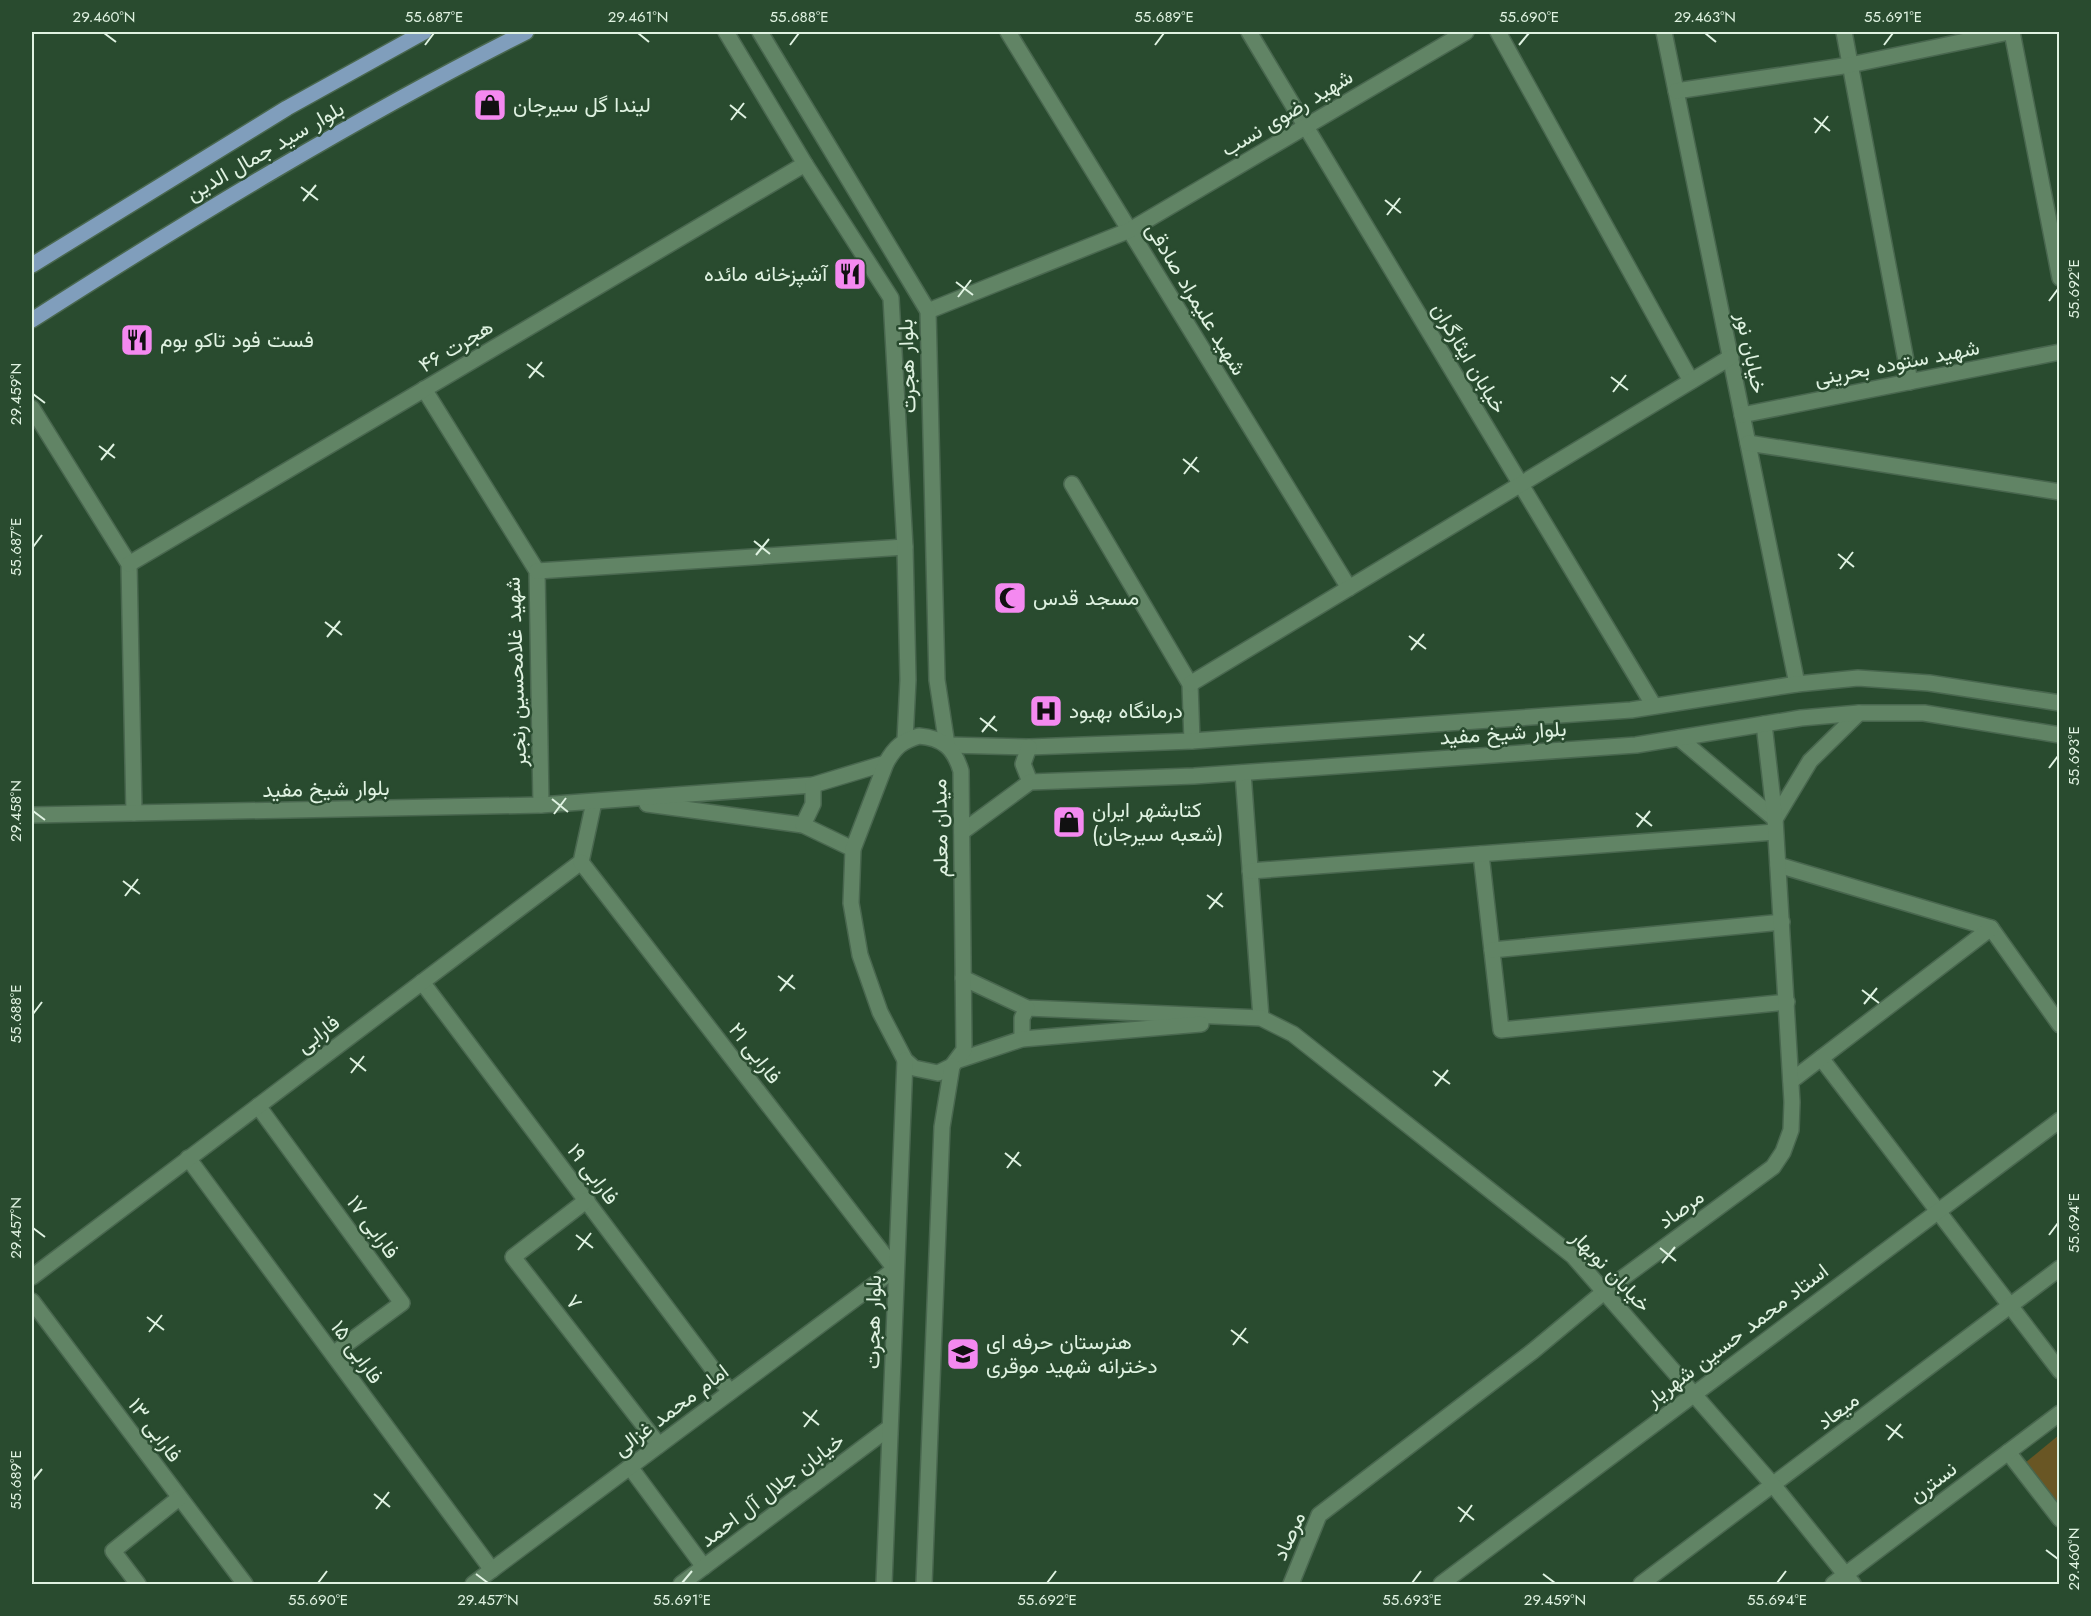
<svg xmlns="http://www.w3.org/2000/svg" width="2091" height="1616" font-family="Jost,Vazirmatn,sans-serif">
	<rect width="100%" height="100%" fill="#294b2f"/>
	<path fill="#695624" d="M2059 1435V1510L2025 1463Z"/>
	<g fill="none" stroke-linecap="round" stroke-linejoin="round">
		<defs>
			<g id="minor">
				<path d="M1008 32 1349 588"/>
				<path d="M1249 32 1654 706"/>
				<path d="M1498 32 1691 381"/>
				<path d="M1664 32 1797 684"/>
				<path d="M1844 32 1910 382"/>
				<path d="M2012 32 2060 278"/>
				<path d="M1676 91 1850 65 2009 32"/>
				<path d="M928 311 1130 230 1466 32"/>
				<path d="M424 389 537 571 541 805"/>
				<path d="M32 408 129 564 134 813"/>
				<path d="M1742 415 2060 352"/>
				<path d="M1748 443 2060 492"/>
				<path d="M1072 484 1190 684 1192 741"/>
				<path d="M129 564 805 164"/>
				<path d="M537 571 905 547"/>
				<path d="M1190 684 1731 357"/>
				<path d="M1679 738 1775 819"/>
				<path d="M1243 773 1261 1018"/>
				<path d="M1775 819 1810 761 1859 713"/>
				<path d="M1481 854 1501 1030 1787 1002"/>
				<path d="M1778 865 1991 928 2060 1025"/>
				<path d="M1250 871 1775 832"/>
				<path d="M1492 950 1782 922"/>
				<path d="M422 982 730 1392"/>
				<path d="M1821 1058 2060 1371"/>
				<path d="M1791 1081 1991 928"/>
				<path d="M258 1106 402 1303 333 1354"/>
				<path d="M188 1158 492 1570"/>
				<path d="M587 1200 513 1257 659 1445"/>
				<path d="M32 1277 581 862 594 802"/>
				<path d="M32 1301 245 1584"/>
				<path d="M2008 1452 2060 1519"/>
				<path d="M630 1467 704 1567"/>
				<path d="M138 1584 113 1551 179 1498"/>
				<path d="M473 1584 895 1269 581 862"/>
				<path d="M681 1584 889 1428"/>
				<path d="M1291 1584 1319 1515 1533 1351 1605 1291 1773 1167 1783 1152 1791 1130 1792 1102 1775 819 1764 724"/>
				<path d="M1441 1584 2060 1120"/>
				<path d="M1641 1584 2060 1268"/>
				<path d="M1833 1584 2060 1413"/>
			</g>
			<g id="tertiary">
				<path d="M947 745 1029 747 1192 741 1631 710 1797 684 1858 678 1929 683 2060 703"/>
				<path d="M1029 747 1023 764 1030 782"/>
				<path d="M647 804 803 825 853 849"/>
				<path d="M32 815 541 805 813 785 886 763"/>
				<path d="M803 825 813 804V785"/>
				<path d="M962 832 1030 782 1194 776 1636 745 1801 718 1859 713H1924L2060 735"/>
				<path d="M963 978 1027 1008 1261 1018 1293 1034 1573 1256 1774 1486 1853 1584"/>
				<path d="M1022 1039V1018L1027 1008"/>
				<path d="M959 1060 1022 1039 1201 1024"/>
			</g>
			<g id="secondary">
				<path d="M726 32 805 164 891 298 905 547 908 680 905 740"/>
				<path d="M760 32 928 311 937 680 947 745"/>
				<path d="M919 736C943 738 954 748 961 771L964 1050 952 1066 938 1073 914 1068 905 1060 880 1012 860 955 851 903 853 849 886 763C895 747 902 741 919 736Z"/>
				<path d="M884 1584 905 1060"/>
				<path d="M924 1584 942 1127 952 1066"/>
			</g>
			<g id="primary">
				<path d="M32 265 287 108 424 32"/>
				<path d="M32 320C193 217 356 118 526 32"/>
			</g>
		</defs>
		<use href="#minor" stroke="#49674f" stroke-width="18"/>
		<use href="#tertiary" stroke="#49674f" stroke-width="18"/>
		<use href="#secondary" stroke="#49674f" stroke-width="18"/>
		<use href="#primary" stroke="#49674f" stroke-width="18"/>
		<use href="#minor" stroke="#618465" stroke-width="15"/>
		<use href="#tertiary" stroke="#618465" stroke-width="15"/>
		<use href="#secondary" stroke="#618465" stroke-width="15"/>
		<use href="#primary" stroke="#809ebc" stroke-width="15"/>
	</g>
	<path fill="none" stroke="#dff2e1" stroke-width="2" d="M104 33 116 42M638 33 649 42M1705 33 1716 42M425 45 434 33M790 45 799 33M1155 45 1164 33M1519 45 1529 33M1884 45 1893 33M730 105 746 118M1814 118 1830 131M731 120 744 103M1815 133 1828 116M301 187 318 200M1385 200 1401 213M303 201 316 185M1387 215 1400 198M956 282 973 295M958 297 971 280M2049 301 2058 289M527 364 544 377M1611 377 1628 390M529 378 542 362M1613 392 1626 375M33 394 45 403M99 446 115 458M1183 459 1199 472M101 460 114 444M1184 474 1197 457M754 541 770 554M33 547 42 535M1838 554 1854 567M756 555 769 539M1840 569 1853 552M325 622 342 635M1409 636 1426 649M327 637 340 621M1411 650 1424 634M980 718 997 731M982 732 995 716M2049 768 2058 756M552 799 568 812M33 811 45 820M1636 813 1652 826M554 814 566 798M1637 827 1650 811M123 881 140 894M1207 895 1223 907M125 896 138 879M1209 909 1222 893M778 976 795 989M1862 990 1879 1003M780 991 793 975M1864 1004 1877 988M33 1014 42 1002M350 1058 366 1071M1433 1071 1450 1084M351 1073 364 1056M1435 1086 1448 1070M1005 1153 1021 1166M1007 1168 1019 1152M33 1228 45 1237M576 1235 593 1248M2049 1235 2058 1223M1660 1248 1676 1261M578 1250 591 1233M1662 1263 1675 1247M147 1317 164 1330M1231 1330 1248 1343M149 1332 162 1315M1233 1345 1246 1328M803 1412 819 1425M1886 1425 1903 1438M804 1427 817 1410M1888 1440 1901 1424M33 1480 42 1469M374 1494 390 1507M1458 1507 1474 1520M376 1509 389 1492M1460 1522 1472 1505M2046 1550 2058 1559M476 1574 488 1583M1543 1574 1555 1583M318 1583 327 1571M682 1583 692 1571M1047 1583 1056 1571M1412 1583 1421 1571M1777 1583 1786 1571"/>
	<defs>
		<symbol id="shop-square" viewBox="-11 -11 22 22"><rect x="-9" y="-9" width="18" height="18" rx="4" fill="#f489f0" stroke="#294b2f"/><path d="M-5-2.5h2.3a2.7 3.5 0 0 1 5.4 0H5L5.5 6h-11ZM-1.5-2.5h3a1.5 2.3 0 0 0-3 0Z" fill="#111"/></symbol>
		<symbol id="restaurant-square" viewBox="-11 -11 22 22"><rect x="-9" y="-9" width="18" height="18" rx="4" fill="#f489f0" stroke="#294b2f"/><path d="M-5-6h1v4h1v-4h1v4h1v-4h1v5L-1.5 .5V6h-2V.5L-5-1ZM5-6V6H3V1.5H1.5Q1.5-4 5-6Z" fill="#111"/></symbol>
		<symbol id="mosque-square" viewBox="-11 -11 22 22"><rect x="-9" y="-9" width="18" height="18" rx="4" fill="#f489f0" stroke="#294b2f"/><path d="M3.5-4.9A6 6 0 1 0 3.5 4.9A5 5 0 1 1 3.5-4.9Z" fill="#111"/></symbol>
		<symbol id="hospital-square" viewBox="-11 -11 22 22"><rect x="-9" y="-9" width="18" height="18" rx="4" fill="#f489f0" stroke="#294b2f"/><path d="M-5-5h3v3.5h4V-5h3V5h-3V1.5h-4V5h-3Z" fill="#111"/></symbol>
		<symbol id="school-square" viewBox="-11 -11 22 22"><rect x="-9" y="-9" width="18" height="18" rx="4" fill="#f489f0" stroke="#294b2f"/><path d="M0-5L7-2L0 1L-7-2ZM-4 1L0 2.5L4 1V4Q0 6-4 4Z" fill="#111"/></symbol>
	</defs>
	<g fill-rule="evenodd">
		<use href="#shop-square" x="471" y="86" width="38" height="38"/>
		<use href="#restaurant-square" x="831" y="255" width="38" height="38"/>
		<use href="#restaurant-square" x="118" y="321" width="38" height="38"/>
		<use href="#mosque-square" x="991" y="579" width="38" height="38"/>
		<use href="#hospital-square" x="1027" y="692" width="38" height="38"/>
		<use href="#shop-square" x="1050" y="803" width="38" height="38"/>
		<use href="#school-square" x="944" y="1335" width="38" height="38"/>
	</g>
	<g text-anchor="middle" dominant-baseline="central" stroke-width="5" stroke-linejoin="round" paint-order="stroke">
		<g font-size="21" fill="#dff2e1" stroke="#294b2f" text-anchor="start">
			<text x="513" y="105">لیندا گل سیرجان</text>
			<text x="827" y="274" text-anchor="end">آشپزخانه مائده</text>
			<text x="160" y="340">فست فود تاکو بوم</text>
			<text x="1033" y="598">مسجد قدس</text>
			<text x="1069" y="711">درمانگاه بهبود</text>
			<text x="1092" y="810">کتابشهر ایران<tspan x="1092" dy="24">(شعبه سیرجان)</tspan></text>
			<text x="986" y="1342">هنرستان حرفه ای<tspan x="986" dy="24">دخترانه شهید موقری</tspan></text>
		</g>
		<g font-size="21" fill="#dff2e1" stroke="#294b2f">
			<text transform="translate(1287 113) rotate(-31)">شهید رضوی نسب</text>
			<text transform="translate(265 151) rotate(-30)">بلوار سید جمال الدین</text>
			<text transform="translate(1196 299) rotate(59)">شهید علیمراد صادقی</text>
			<text transform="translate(456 346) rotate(-31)">هجرت ۴۶</text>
			<text transform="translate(1751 353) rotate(78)">خیابان نور</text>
			<text transform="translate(1469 358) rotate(59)">خیابان ایثارگران</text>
			<text transform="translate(1897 363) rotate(-11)">شهید ستوده بحرینی</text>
			<text transform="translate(907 366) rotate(-92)">بلوار هجرت</text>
			<text transform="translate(516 672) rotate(-92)">شهید غلامحسین رنجبر</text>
			<text transform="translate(1503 733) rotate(-4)">بلوار شیخ مفید</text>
			<text transform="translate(326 789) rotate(-1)">بلوار شیخ مفید</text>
			<text transform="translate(940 828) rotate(-91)">میدان معلم</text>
			<text transform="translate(318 1034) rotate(-37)">فارابی</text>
			<text transform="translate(755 1053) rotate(52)">فارابی ۲۱</text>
			<text transform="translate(593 1174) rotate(53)">فارابی ۱۹</text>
			<text transform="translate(1681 1209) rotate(-36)">مرصاد</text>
			<text transform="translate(373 1227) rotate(54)">فارابی ۱۷</text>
			<text transform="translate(1611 1271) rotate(46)">خیابان نوبهار</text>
			<text transform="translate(574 1302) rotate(52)">۷</text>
			<text transform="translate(873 1322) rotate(-89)">بلوار هجرت</text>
			<text transform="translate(1737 1335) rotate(-37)">استاد محمد حسین شهریار</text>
			<text transform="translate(357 1352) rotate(54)">فارابی ۱۵</text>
			<text transform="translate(671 1410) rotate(-37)">امام محمد غزالی</text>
			<text transform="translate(1838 1411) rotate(-37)">میعاد</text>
			<text transform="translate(155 1430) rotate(53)">فارابی ۱۳</text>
			<text transform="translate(1933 1482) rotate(-37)">نسترن</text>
			<text transform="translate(772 1490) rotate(-37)">خیابان جلال آل احمد</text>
			<text transform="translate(1289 1536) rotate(-66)">مرصاد</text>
		</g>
	</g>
	<rect width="2091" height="1616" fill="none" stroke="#294b2f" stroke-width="66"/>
	<rect x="33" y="33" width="2025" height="1550" fill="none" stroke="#dff2e1" stroke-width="2"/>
	<g font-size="15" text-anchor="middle" fill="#dff2e1">
		<text x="104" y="22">29.460°N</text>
		<text x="434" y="22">55.687°E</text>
		<text x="638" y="22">29.461°N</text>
		<text x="799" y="22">55.688°E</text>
		<text x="1164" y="22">55.689°E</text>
		<text x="1529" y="22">55.690°E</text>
		<text x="1705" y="22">29.463°N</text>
		<text x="1893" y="22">55.691°E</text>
		<text transform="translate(2074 289) rotate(-90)" y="5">55.692°E</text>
		<text transform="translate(16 394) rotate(-90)" y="5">29.459°N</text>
		<text transform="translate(16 547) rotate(-90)" y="5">55.687°E</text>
		<text transform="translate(2074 756) rotate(-90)" y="5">55.693°E</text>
		<text transform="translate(16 811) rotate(-90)" y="5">29.458°N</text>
		<text transform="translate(16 1014) rotate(-90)" y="5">55.688°E</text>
		<text transform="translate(2074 1223) rotate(-90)" y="5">55.694°E</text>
		<text transform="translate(16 1228) rotate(-90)" y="5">29.457°N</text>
		<text transform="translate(16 1480) rotate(-90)" y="5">55.689°E</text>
		<text transform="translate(2074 1559) rotate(-90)" y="5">29.460°N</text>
		<text x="318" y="1605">55.690°E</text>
		<text x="488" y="1605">29.457°N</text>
		<text x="682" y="1605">55.691°E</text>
		<text x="1047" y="1605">55.692°E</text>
		<text x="1412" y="1605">55.693°E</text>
		<text x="1555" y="1605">29.459°N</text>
		<text x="1777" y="1605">55.694°E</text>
	</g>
</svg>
